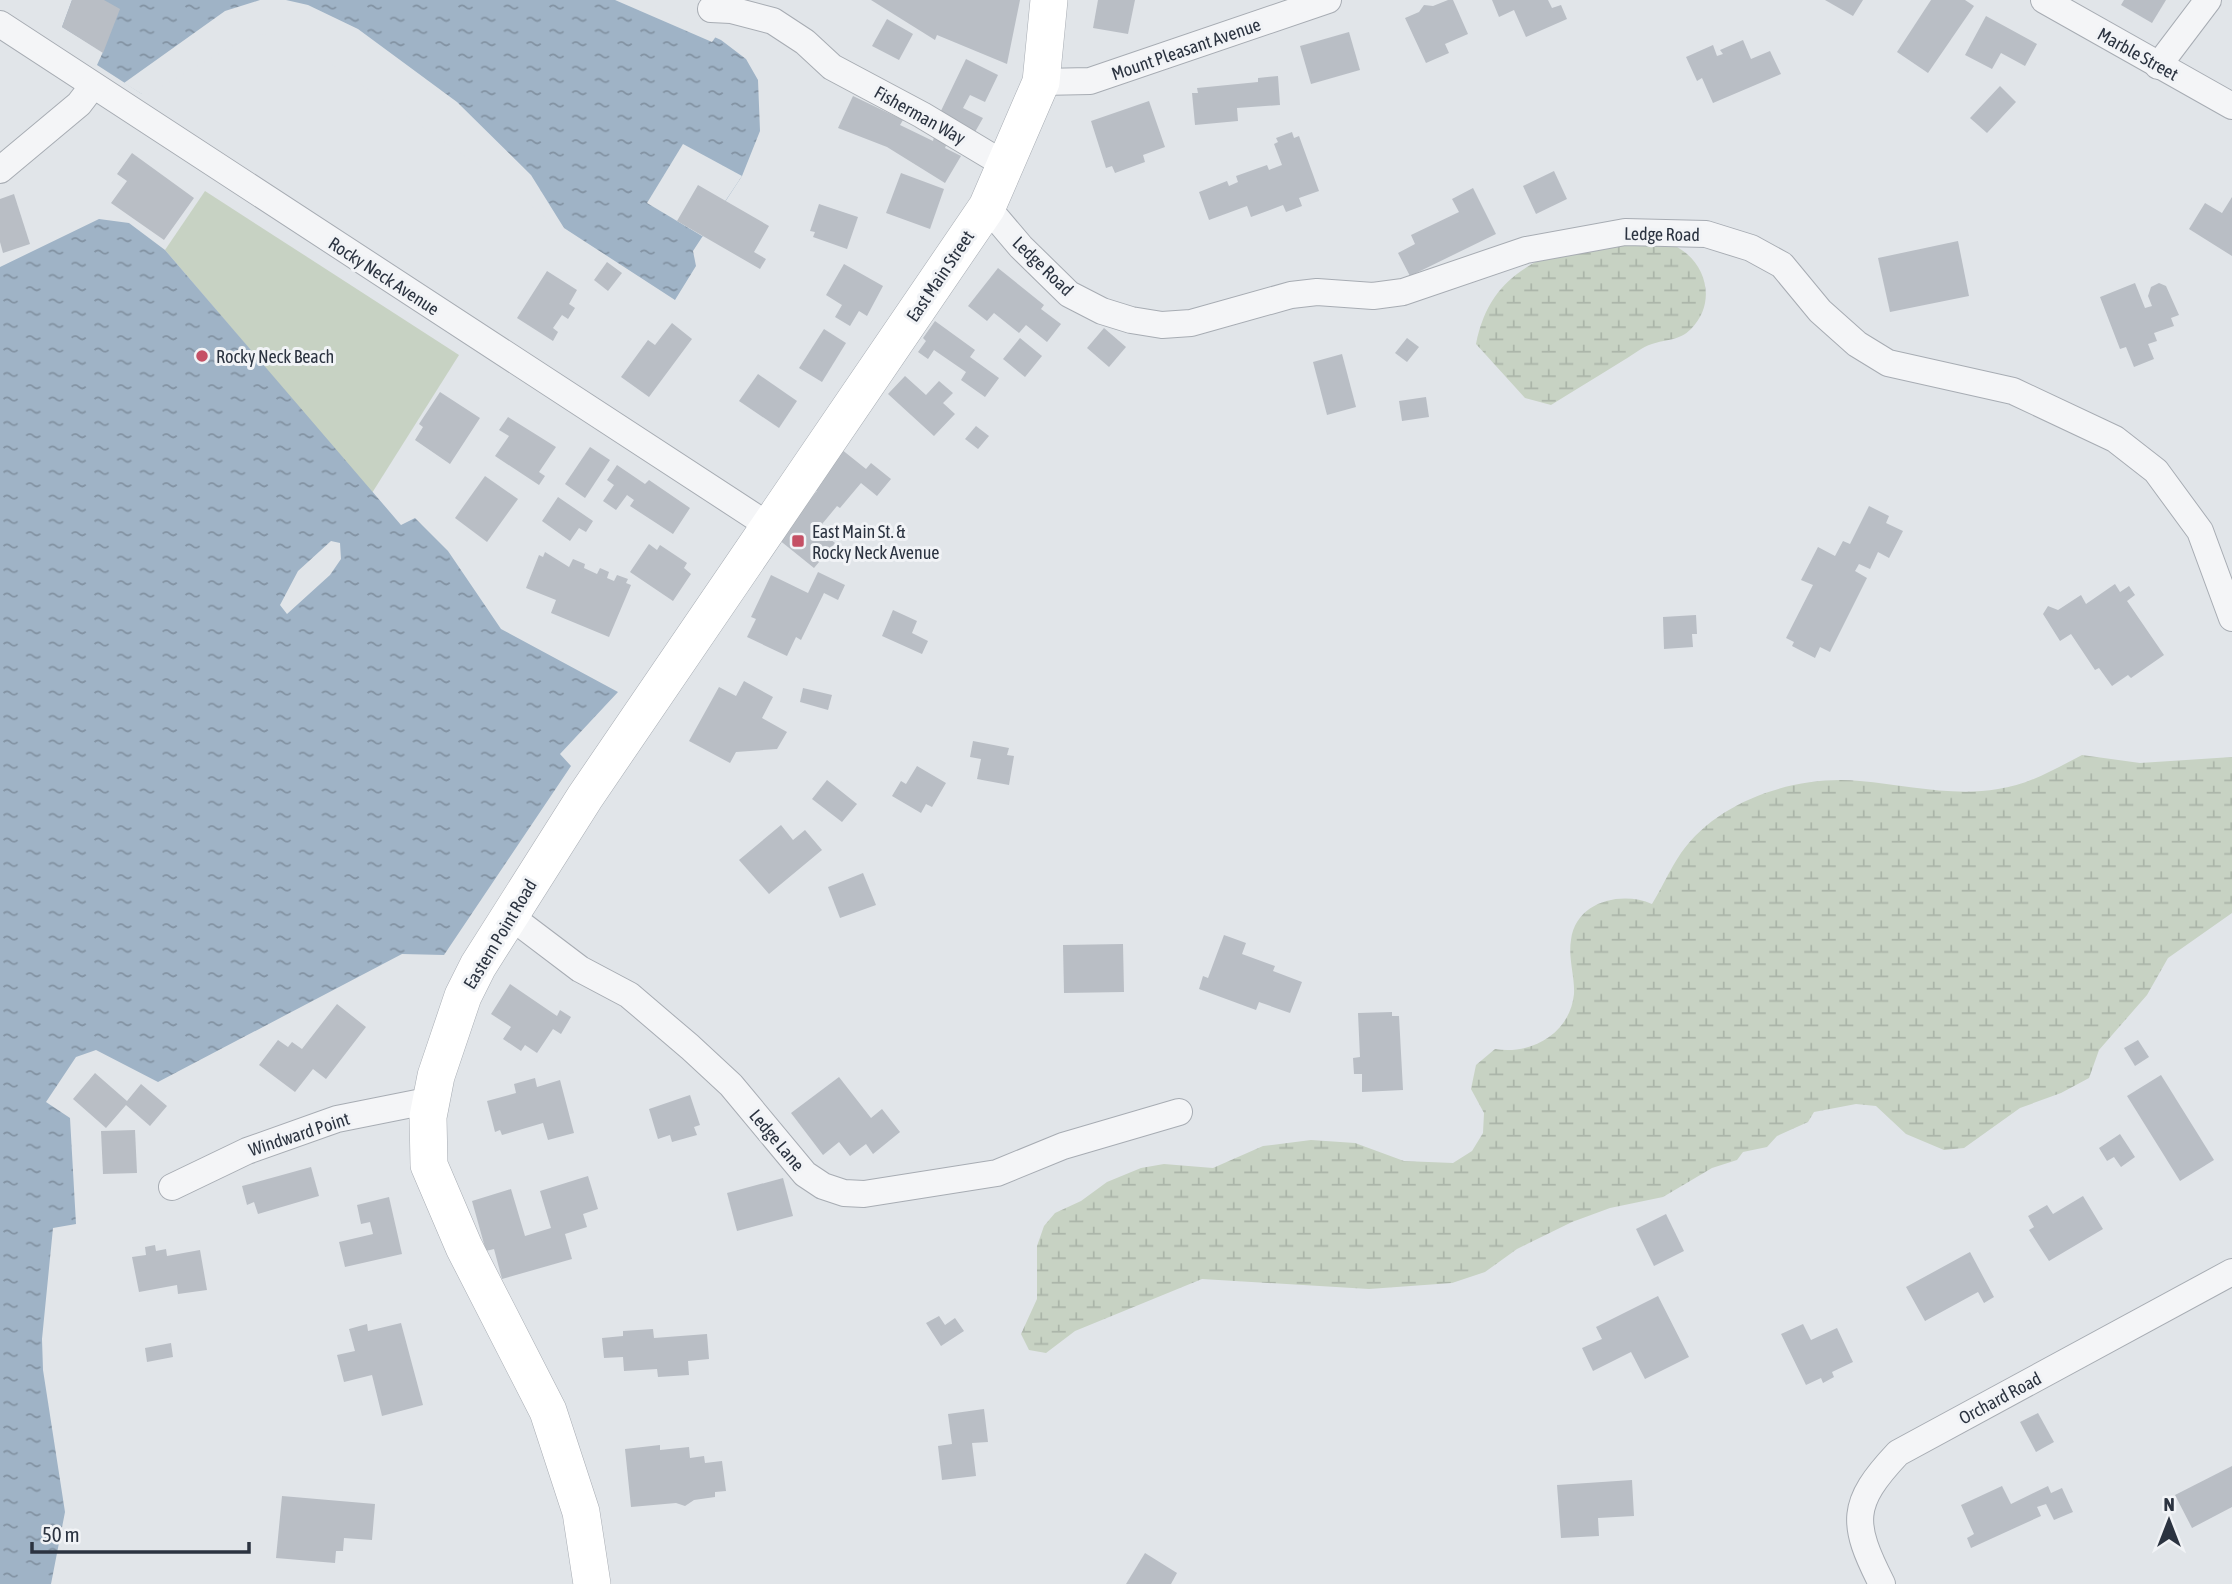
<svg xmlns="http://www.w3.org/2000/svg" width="2232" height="1584" font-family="'Asap Condensed',sans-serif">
	<defs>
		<pattern id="wetland-marsh" width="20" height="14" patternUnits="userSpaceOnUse" patternTransform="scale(1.75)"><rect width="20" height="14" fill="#c7d2c3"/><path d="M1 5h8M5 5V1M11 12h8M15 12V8" fill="none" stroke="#abb5a9"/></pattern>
		<pattern id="water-ripples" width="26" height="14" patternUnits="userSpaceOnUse" patternTransform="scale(1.75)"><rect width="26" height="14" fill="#9fb3c6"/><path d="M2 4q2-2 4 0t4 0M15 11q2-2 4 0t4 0" fill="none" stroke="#8292a2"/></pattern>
	</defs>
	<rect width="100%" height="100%" fill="#e1e5e9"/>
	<g fill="url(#wetland-marsh)">
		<path d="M1578 244 1673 245C1706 260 1718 302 1691 329 1679 341 1666 339 1652 344 1642 347 1633 355 1624 360 1600 375 1575 390 1551 405L1525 398 1476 344C1488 283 1525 263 1578 244Z"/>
		<path d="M2082 755 2140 763 2232 757V913L2168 958 2147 995 2099 1050 2089 1078 2061 1093 2020 1108 1964 1148 1944 1150 1906 1134 1876 1106 1856 1104 1814 1112 1808 1122 1777 1136 1767 1147 1743 1152 1737 1160 1712 1168 1663 1197 1610 1208 1572 1222 1517 1249 1485 1272 1452 1283 1369 1289 1202 1279 1075 1331 1046 1353 1029 1350 1021 1334 1037 1299V1246L1044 1226 1055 1213 1081 1201 1107 1182 1141 1168 1164 1164 1213 1168 1263 1146 1311 1140 1355 1143 1404 1161 1453 1163 1472 1151 1483 1133 1484 1113 1471 1089 1476 1065 1495 1049C1531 1055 1570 1034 1574 994 1575 977 1568 958 1571 940 1576 901 1622 891 1652 904 1662 888 1670 869 1681 853 1719 799 1797 775 1860 781 1906 785 1953 797 1998 789 2028 785 2055 769 2082 755Z"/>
	</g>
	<path fill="#c7d2c3" d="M205 191 459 355 372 493 165 250Z"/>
	<g fill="url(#water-ripples)" fill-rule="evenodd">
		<path d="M72 0H633L721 40 746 59 758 80 760 131 742 176 693 251 696 266 675 300 564 228 503 178 333 61 276 31H258L142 94 97 65 103 52 62 27Z"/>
		<path d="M99 219 129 223 165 250 401 525 415 518 448 551 501 629 618 692 560 754 571 766 444 955 402 954 158 1082 96 1050 76 1057 46 1102 70 1118 76 1224 53 1228 42 1339 43 1370 65 1512 51 1584H0V267ZM331 541 340 543 341 559 330 575 287 614 280 605 298 571Z"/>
	</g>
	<g fill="#e1e5e9">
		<path d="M260 0H286L308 5 358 29 457 102 531 175 564 228 562 231 501 181 331 64 295 42 275 34 259 35 243 40 145 96 124 83 225 11Z"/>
		<path d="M615 0H642L717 35 712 42Z"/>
		<path d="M683 144 742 176 702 236 647 203Z"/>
	</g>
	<g fill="#b9bec5">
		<path d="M72 0H104L120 9 103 53 62 27Z"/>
		<path d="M871 0H1020L1007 64 937 35 935 40Z"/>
		<path d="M1098 0H1135L1128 34 1093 28Z"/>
		<path d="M1448 0H1453L1468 34 1445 44 1449 53 1426 63 1405 18 1419 12 1424 5 1433 6Z"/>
		<path d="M1492 0H1548L1552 8 1561 5 1567 19 1526 37 1514 10 1499 17Z"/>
		<path d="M1825 0H1863L1853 16Z"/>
		<path d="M1931 0H1965L1974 6 1928 73 1897 52Z"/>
		<path d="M2124 0H2166L2152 23 2121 5Z"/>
		<path d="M1986 16 2037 44 2025 66 2001 53 1992 69 1965 55Z"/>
		<path d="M887 19 913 34 899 60 872 46Z"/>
		<path d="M1349 32 1360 70 1311 84 1300 46Z"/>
		<path d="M1743 40 1751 59 1770 51 1781 74 1713 103 1702 78 1697 81 1686 57 1713 45 1717 56 1723 54 1720 50Z"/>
		<path d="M966 59 998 75 985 102 970 95 963 108 983 118 975 132 939 115Z"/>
		<path d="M1278 76 1280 105 1237 108 1238 121 1195 125 1192 93H1198L1197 88 1258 82V78Z"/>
		<path d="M2000 86 2016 102 1987 133 1970 118Z"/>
		<path d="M853 96 903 120 900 125 933 141 934 137 947 143 945 148 961 156 945 183 887 147 838 128Z"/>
		<path d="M1149 101 1165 147 1143 155 1145 162 1115 173 1112 166 1106 168 1091 121Z"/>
		<path d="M1292 132 1294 138 1299 136 1319 191 1299 198 1302 206 1286 212 1283 205 1251 217 1247 206 1209 220 1199 192 1227 181 1229 186 1238 182 1236 176 1267 165 1269 170 1282 165 1274 144 1278 142 1276 138Z"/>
		<path d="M132 153 194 198 164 240 111 203 127 181 117 174Z"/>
		<path d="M1554 171 1567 199 1536 214 1523 186Z"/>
		<path d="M901 173 944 189 930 229 886 213Z"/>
		<path d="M698 185 769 226 754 252 766 259 760 269 677 221Z"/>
		<path d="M1473 188 1496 234 1410 276 1398 253 1415 244 1411 235 1459 212 1452 199Z"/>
		<path d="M14 194 30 244 3 253 0 242V199Z"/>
		<path d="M2232 197V256L2189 229 2205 203 2222 213Z"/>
		<path d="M819 204 858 217 847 249 813 237 815 232 810 231Z"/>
		<path d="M1958 241 1969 296 1890 312 1878 258Z"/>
		<path d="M607 262 622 273 608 291 594 280Z"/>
		<path d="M844 264 883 286 867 316 859 311 850 326 835 317 842 305 826 295Z"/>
		<path d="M998 268 1044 305 1041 309 1061 324 1047 342 1026 325 1019 333 994 313 987 321 968 306Z"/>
		<path d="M547 271 577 290 569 304 575 308 568 319 562 315 553 328 558 332 553 341 517 318Z"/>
		<path d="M2135 283 2145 308 2152 306 2148 296 2151 287 2159 283 2166 286 2179 315 2171 318 2174 326 2154 333 2157 341 2148 344 2154 359 2134 367 2126 347 2120 349 2100 297Z"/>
		<path d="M935 321 975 350 970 357 999 378 985 397 961 380 966 372 934 350 928 359 918 352 926 341 923 338Z"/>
		<path d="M672 323 692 339 649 397 621 377 648 340 655 345Z"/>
		<path d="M1104 328 1126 347 1109 367 1087 348Z"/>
		<path d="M824 329 846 343 822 382 799 368Z"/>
		<path d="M1020 338 1042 356 1025 377 1003 359Z"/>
		<path d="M1407 338 1419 347 1407 362 1395 353Z"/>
		<path d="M1342 354 1356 407 1327 415 1313 362Z"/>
		<path d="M758 374 797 401 779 428 739 401Z"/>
		<path d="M905 376 926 395 939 381 953 393 943 403 955 414 934 436 888 394Z"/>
		<path d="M440 392 480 418 450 464 415 440 423 427 419 424Z"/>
		<path d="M1426 397 1429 417 1402 421 1399 401Z"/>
		<path d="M508 417 556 447 539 472 545 476 539 485 495 456 509 436 499 430Z"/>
		<path d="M976 426 989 436 978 449 965 439Z"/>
		<path d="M590 447 610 460 585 498 565 484Z"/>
		<path d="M841 449 866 469 871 463 891 479 877 496 861 483 840 508 837 506 818 529 835 543 814 568 778 539 817 491 811 486Z"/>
		<path d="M617 465 645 484 649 480 690 508 673 534 630 506 634 500 627 495 616 510 603 501 614 485 607 480Z"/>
		<path d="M485 476 518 499 487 542 455 518Z"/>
		<path d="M558 497 593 521 586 532 579 528 570 541 542 521Z"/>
		<path d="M1869 506 1889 516 1886 523 1903 531 1889 558 1878 552 1870 569 1859 564 1855 571 1867 578 1830 652 1820 647 1815 658 1792 646 1794 642 1786 638 1813 585 1801 580 1818 547 1835 556 1843 541 1850 544Z"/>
		<path d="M649 544 657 550 660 545 687 563 684 568 691 574 673 601 630 572Z"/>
		<path d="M545 552 569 567 573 559 585 564 584 568 597 574 600 568 609 572 607 578 614 581 617 575 628 579 626 583 631 585 609 637 551 613 556 600 526 588 539 555 543 557Z"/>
		<path d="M818 572 845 585 838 600 824 593 801 640 796 637 787 656 747 637 756 619 751 617 771 575 808 593Z"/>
		<path d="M2115 584 2120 592 2129 586 2135 595 2127 601 2164 655 2131 678 2128 675 2112 686 2099 668 2095 670 2071 634 2060 641 2043 614 2048 606 2058 610 2081 595 2086 604Z"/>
		<path d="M893 610 917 621 912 633 928 641 922 654 882 636Z"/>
		<path d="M1696 615 1697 634H1692L1693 647 1664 649 1663 617Z"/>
		<path d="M744 681 773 697 762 718 787 732 777 749 736 752 730 763 689 741 719 687 736 696Z"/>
		<path d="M803 688 832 695 828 710 800 702Z"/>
		<path d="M973 741 1009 748 1007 755 1014 756 1009 785 977 779 981 759 970 757Z"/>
		<path d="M917 766 946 783 932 807 926 804 921 813 892 796 901 781 906 784Z"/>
		<path d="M827 780 857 804 842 822 812 799Z"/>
		<path d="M781 825 793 840 805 830 822 850 769 894 739 860Z"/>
		<path d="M863 873 876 905 840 918 828 887Z"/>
		<path d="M1224 935 1246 943 1242 954 1275 966 1273 971 1302 982 1290 1013 1259 1002 1256 1010 1199 989 1203 976 1208 978Z"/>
		<path d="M1123 944 1124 992 1064 993 1063 945Z"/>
		<path d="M510 984 557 1016 560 1010 571 1017 561 1034 553 1029 537 1053 525 1045 521 1051 503 1039 511 1027 491 1014Z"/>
		<path d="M337 1004 366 1027 326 1079 313 1069 295 1092 259 1065 278 1040 288 1047 292 1042 302 1049Z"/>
		<path d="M1392 1012V1016H1399L1403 1090 1362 1092V1074H1354L1353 1058 1360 1057 1358 1013Z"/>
		<path d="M2138 1040 2149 1057 2135 1066 2124 1048Z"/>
		<path d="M95 1073 127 1101 141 1084 167 1106 150 1126 126 1105 106 1128 73 1099Z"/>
		<path d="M2161 1075 2214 1160 2180 1181 2127 1096Z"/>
		<path d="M839 1077 871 1118 882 1109 900 1132 873 1154 866 1144 850 1156 839 1142 823 1155 791 1113Z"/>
		<path d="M535 1078 537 1087 560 1080 574 1133 548 1140 543 1123 502 1135 500 1130 495 1132 487 1101 516 1093 514 1084Z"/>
		<path d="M690 1095 700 1125 694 1127 697 1135 672 1142 670 1135 658 1139 649 1109Z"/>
		<path d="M135 1130 137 1173 103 1174 101 1131Z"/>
		<path d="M2120 1134 2135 1157 2121 1167 2114 1157 2107 1161 2099 1148Z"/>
		<path d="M311 1167 319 1196 258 1214 254 1202 247 1205 242 1186Z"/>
		<path d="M588 1176 598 1209 583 1214 587 1227 565 1234 572 1259 502 1279 494 1249 486 1251 472 1201 511 1189 525 1236 551 1228 540 1191Z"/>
		<path d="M783 1178 793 1216 737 1231 727 1193Z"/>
		<path d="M2083 1196 2103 1229 2049 1261 2029 1230 2034 1227 2028 1216 2047 1205 2053 1214Z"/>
		<path d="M389 1197 402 1254 345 1267 339 1242 373 1234 370 1222 361 1224 357 1205Z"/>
		<path d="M1666 1214 1684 1251 1654 1266 1636 1229Z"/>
		<path d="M155 1245 156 1251 166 1249 167 1256 200 1250 207 1290 178 1294 177 1285 139 1292 132 1257 146 1255 145 1247Z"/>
		<path d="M1970 1252 1994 1297 1984 1303 1978 1292 1925 1321 1906 1287Z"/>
		<path d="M1658 1296 1689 1357 1645 1379 1631 1352 1593 1371 1582 1348 1602 1339 1596 1327Z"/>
		<path d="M939 1316 945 1325 955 1318 964 1331 941 1346 926 1323Z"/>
		<path d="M401 1323 423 1405 382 1416 372 1375 344 1382 337 1355 355 1351 349 1329 367 1324 368 1331Z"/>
		<path d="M1803 1324 1811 1340 1837 1328 1853 1362 1832 1372 1834 1377 1823 1383 1821 1378 1806 1385 1781 1334Z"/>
		<path d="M653 1329 654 1338 707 1334 709 1359 688 1361 689 1375 658 1377 657 1369 624 1371 623 1357 604 1358 602 1338 623 1336V1331Z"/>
		<path d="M171 1343 173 1357 147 1362 145 1348Z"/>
		<path d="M984 1409 988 1442 972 1443 976 1476 942 1480 938 1446 952 1444 948 1414Z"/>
		<path d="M2038 1413 2054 1442 2036 1452 2020 1422Z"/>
		<path d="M660 1445V1450L689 1447 690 1458 704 1456 705 1463 722 1461 726 1491 715 1492V1497L694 1500 685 1506 676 1503 631 1507 625 1449Z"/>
		<path d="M2232 1466V1507L2192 1528 2175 1495Z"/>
		<path d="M1632 1480 1634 1516 1598 1518 1599 1536 1561 1538 1557 1485Z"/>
		<path d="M2002 1486 2011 1504 2048 1486 2051 1493 2062 1488 2073 1512 2054 1520 2046 1504 2037 1507 2041 1516 1971 1548 1967 1538 1974 1534 1961 1505Z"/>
		<path d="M282 1496 375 1504 372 1540 344 1538 343 1551H336L335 1563 276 1558Z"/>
		<path d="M1145 1553 1177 1573 1171 1584H1126Z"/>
	</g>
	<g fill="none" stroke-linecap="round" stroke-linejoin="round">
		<defs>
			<g id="street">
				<path d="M2044 0 2232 106"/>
				<path d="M711 9 731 10 773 21 805 42 832 67 922 115 1007 166"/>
				<path d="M0 24 769 526"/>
				<path d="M2158 66 2208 0"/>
				<path d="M1041 82 1090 81 1328 0"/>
				<path d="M0 170 79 104 92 87"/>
				<path d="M987 207 1021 247 1069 294 1102 311 1131 320 1162 325 1191 323 1291 295 1317 292 1373 296 1403 292 1526 250 1625 232 1706 234 1751 248 1782 265 1820 311 1857 344 1888 363 2013 391 2115 439 2156 471 2200 531 2232 618"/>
				<path d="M510 916 580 969 629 995 690 1047 731 1085 805 1174 823 1186 844 1193 864 1194 997 1173 1063 1146 1179 1112"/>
				<path d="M172 1187 247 1151 337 1119 432 1100"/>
				<path d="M1882 1584C1851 1523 1850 1504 1898 1453L2232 1272"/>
			</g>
			<path id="secondary" d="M592 1584 581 1512 548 1411 464 1247 429 1165 428 1117 436 1076 463 996 478 966 585 797 987 207 1041 82 1049 0"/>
		</defs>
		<use href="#street" stroke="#a7acb3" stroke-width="28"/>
		<use href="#secondary" stroke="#a7acb3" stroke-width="38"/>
		<use href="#street" stroke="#f4f5f7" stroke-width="26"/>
		<use href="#secondary" stroke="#fff" stroke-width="37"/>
	</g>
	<g fill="#c55065" stroke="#f1f3f6" stroke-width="2.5">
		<circle cx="202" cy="356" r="7"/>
		<rect x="791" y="534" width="14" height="14" rx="3.5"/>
	</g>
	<g text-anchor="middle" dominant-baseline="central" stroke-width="6" stroke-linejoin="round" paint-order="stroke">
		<g font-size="18" fill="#2b3340" stroke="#f1f3f6">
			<text transform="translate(1186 49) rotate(-19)">Mount Pleasant Avenue</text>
			<text transform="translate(2138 54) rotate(29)">Marble Street</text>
			<text transform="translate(920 115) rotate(29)">Fisherman Way</text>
			<text transform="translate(1662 234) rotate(1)">Ledge Road</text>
			<text transform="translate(1043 266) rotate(44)">Ledge Road</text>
			<text transform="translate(384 276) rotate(33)">Rocky Neck Avenue</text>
			<text transform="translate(940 276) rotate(-56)">East Main Street</text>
			<text transform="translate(500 934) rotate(-59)">Eastern Point Road</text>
			<text transform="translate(299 1134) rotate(-18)">Windward Point</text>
			<text transform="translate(777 1140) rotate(50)">Ledge Lane</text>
			<text transform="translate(2000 1398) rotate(-28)">Orchard Road</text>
		</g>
		<g font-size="18" fill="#2b3340" stroke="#f1f3f6" text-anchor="start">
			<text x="216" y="356">Rocky Neck Beach</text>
			<text x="812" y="531">East Main St. &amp;<tspan x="812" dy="21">Rocky Neck Avenue</tspan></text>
		</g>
	</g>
	<g transform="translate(2169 1521)" stroke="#f1f3f6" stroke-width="5" paint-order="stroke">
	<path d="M0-5L12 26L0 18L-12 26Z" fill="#2b3340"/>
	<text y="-10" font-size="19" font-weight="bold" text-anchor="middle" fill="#2b3340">N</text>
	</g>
	<path d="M32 1542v10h217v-10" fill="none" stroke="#2b3340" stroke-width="3.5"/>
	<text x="42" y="1542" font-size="21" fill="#2b3340" stroke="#f1f3f6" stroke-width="5" paint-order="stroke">50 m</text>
</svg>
